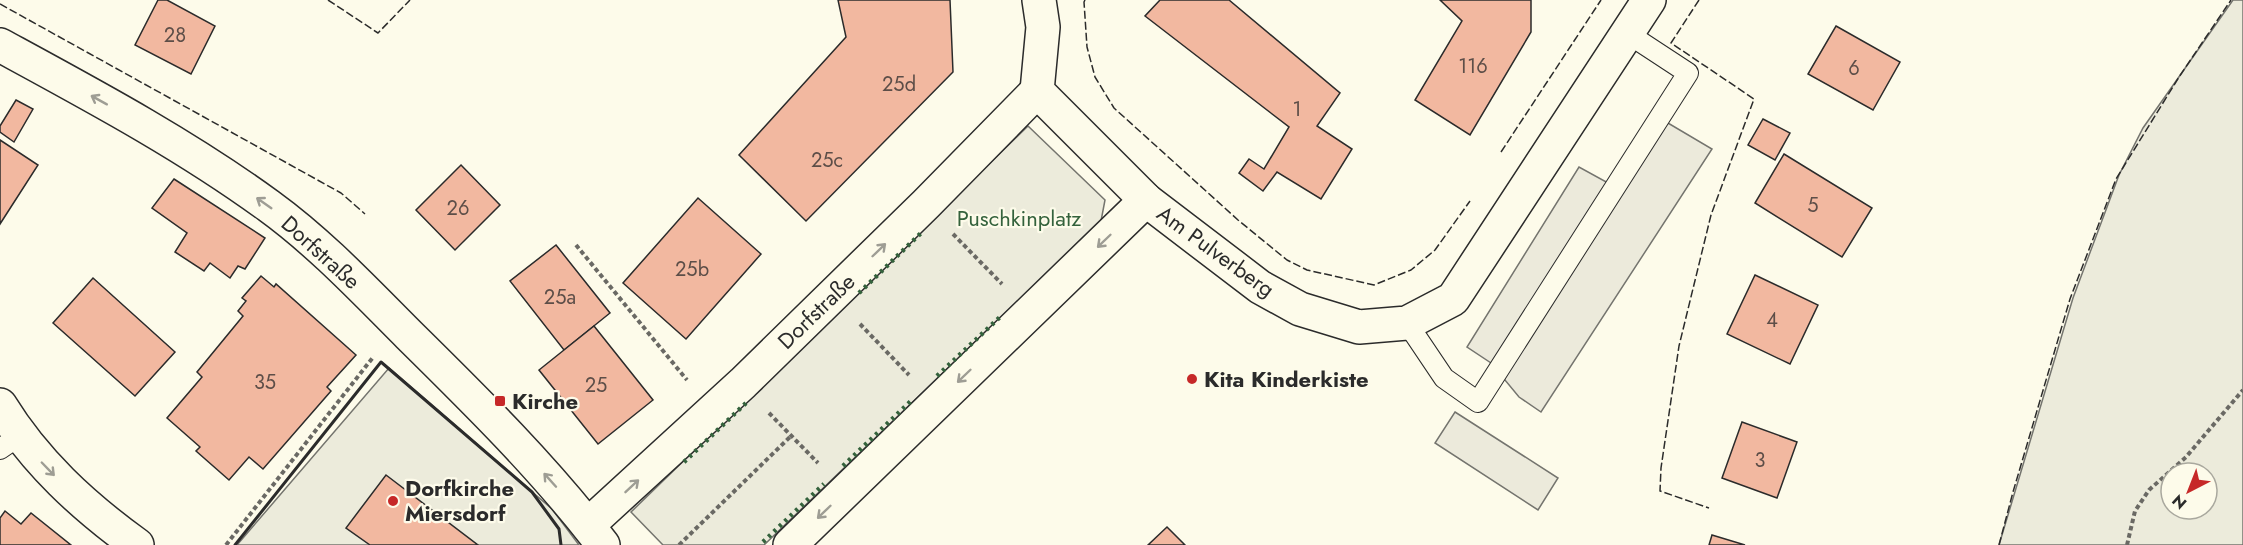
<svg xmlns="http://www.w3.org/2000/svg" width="2243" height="545" font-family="Jost,sans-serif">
	<rect width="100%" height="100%" fill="#fdfbea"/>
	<g fill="#ecebdb" stroke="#74746e" stroke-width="1.5" fill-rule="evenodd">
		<path d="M2233 0H2243V545H1999L2073 298 2119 175 2143 128ZM2171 473H2207V509H2171Z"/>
		<path d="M1028 126 1105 200 1101 221 764 545H663L631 512Z"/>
		<path d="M389 368 552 509 579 545H237Z"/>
	</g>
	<g fill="#eceadb" stroke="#74746e" stroke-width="1.5">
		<path d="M1651 113 1712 149 1541 412 1519 397 1491 363 1467 347 1579 167 1608 183Z"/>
		<path d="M1455 412 1558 478 1538 510 1435 443Z"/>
	</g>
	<g fill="#f2b8a0" stroke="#2b2b2b" stroke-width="1.5">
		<path d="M158 0H167L215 26 191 74 135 45Z"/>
		<path d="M838 0H950L953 72 806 221 739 155 846 37Z"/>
		<path d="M1160 0H1229L1340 93 1317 126 1352 149 1321 199 1277 172 1263 191 1239 173 1249 159 1264 169 1289 127 1145 16Z"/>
		<path d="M1440 0H1531V32L1470 135 1415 100 1462 21Z"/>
		<path d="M1836 26 1900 62 1873 110 1808 74Z"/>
		<path d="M16 100 33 109 14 142 0 132V126Z"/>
		<path d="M1763 119 1790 133 1775 160 1748 145Z"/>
		<path d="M0 140 38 165 0 224Z"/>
		<path d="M1784 154 1872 208 1842 257 1755 203Z"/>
		<path d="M461 165 500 205 455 250 416 210Z"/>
		<path d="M174 179 265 238 245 269 238 266 230 278 210 263 204 271 175 252 187 233 152 208Z"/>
		<path d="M698 198 761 254 686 339 623 283Z"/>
		<path d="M556 245 610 313 564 350 510 281Z"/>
		<path d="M1755 275 1818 305 1790 364 1727 334Z"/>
		<path d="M261 276 274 287 276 284 356 355 327 387 331 391 263 469 249 457 229 480 196 451 200 447 167 418 202 377 197 372 243 316 238 311 246 301 242 298Z"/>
		<path d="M93 278 175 352 135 396 53 323Z"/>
		<path d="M594 326 653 400 598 444 539 370Z"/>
		<path d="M1742 422 1797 442 1777 498 1722 478Z"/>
		<path d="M386 475 478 545H370L346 528Z"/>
		<path d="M5 511 21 524 31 513 71 545H0V518Z"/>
		<path d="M1167 527 1185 545H1148Z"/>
		<path d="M1712 535 1745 545H1709Z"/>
	</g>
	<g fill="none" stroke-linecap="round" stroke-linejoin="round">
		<defs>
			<g id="lane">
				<path d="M1407 323 1444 378 1478 402 1688 73 1627 33"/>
				<path d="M0 449 19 436"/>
			</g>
			<g id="street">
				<path d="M1039 0 1043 27 1037 91 1146 200 1260 287 1300 309 1359 327 1407 323 1453 299 1649 0"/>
				<path d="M588 525 743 383 926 204 1037 91"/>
				<path d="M790 545 1146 200"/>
			</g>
			<g id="secondary">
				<path d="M0 45C92 95 184 144 269 206 320 243 364 290 409 335 477 402 545 469 603 545"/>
				<path d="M0 405C35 462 83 506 137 545"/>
			</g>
		</defs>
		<use href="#lane" stroke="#2b2b2b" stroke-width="22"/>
		<use href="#street" stroke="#2b2b2b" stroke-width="36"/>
		<use href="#secondary" stroke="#2b2b2b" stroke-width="36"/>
		<g stroke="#6a6964" stroke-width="4" stroke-dasharray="4.5 3" stroke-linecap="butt">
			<path d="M953 234 1002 284"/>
			<path d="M576 245 687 380"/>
			<path d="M860 324 909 375"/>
			<path d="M769 413 818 463"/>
			<path d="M226 545 374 356"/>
			<path d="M679 545 791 436"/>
			<path d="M2127 545 2135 511 2149 490 2186 457 2243 390"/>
		</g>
		<use href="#lane" stroke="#fdfbea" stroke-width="20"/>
		<use href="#street" stroke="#fdfbea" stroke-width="33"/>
		<use href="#secondary" stroke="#fdfbea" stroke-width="33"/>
		<g stroke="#34623c" stroke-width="4.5" stroke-dasharray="3 4.5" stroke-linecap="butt">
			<path d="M859 293 921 233"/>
			<path d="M937 376 1000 317"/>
			<path d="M684 462 746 403"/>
			<path d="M843 466 912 400"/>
			<path d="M763 542 824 484"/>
		</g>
		<g stroke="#2b2b2b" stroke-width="1.5" stroke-dasharray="8 3" stroke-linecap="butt">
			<path d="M328 0 378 33 410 0"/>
			<path d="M1085 0 1084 2 1087 47 1095 77 1114 108 1238 220 1287 260 1307 270 1374 285 1411 270 1435 250 1470 201"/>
			<path d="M1699 0 1671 43 1754 99 1711 215 1679 346 1661 468 1660 491 1709 508"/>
			<path d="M0 4 341 193 365 214"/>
			<path d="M1501 152 1601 0"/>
			<path d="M1999 545 2013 492 2070 299 2116 179 2179 77 2231 0"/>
		</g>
		<path stroke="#2b2b2b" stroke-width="3" d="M235 545 381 362 532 492 559 529 561 545"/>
	</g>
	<defs><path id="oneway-shaft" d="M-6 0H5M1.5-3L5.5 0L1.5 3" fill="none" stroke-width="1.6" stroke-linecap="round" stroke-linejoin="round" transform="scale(1.5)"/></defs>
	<g stroke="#9e9d94">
		<use href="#oneway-shaft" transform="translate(99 100) rotate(-151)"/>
		<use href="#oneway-shaft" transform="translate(264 203) rotate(-145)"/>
		<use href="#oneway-shaft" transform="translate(1104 241) rotate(136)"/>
		<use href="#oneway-shaft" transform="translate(879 250) rotate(-44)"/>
		<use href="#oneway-shaft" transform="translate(964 376) rotate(136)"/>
		<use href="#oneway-shaft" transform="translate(48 469) rotate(46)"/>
		<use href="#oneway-shaft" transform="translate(550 480) rotate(-132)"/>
		<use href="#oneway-shaft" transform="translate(632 486) rotate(-43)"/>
		<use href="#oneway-shaft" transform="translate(824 512) rotate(136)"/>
	</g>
	<g fill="#c62828" stroke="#fdfbea" stroke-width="2">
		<circle cx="1192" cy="379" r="6"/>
		<rect x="494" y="395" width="12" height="12" rx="3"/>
		<circle cx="393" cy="501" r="6"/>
	</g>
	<g text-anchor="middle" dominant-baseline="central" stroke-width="4.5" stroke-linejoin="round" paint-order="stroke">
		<g font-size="20" fill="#5d4e48">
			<text x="175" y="35">28</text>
			<text x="1473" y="66">116</text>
			<text x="1854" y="68">6</text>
			<text x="899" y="84">25d</text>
			<text x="1297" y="109">1</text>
			<text x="827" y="160">25c</text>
			<text x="1813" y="205">5</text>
			<text x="458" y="208">26</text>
			<text x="692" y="269">25b</text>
			<text x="560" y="297">25a</text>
			<text x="1772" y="320">4</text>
			<text x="265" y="382">35</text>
			<text x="596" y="385">25</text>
			<text x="1760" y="460">3</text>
		</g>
		<g font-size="22" fill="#34623c" stroke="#fdfbea">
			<text x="1019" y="218">Puschkinplatz</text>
		</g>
		<g font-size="22" fill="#2b2b2b" stroke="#fdfbea">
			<text transform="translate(1216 251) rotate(36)">Am Pulverberg</text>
			<text transform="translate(321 252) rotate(42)">Dorfstraße</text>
			<text transform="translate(816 311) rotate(-44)">Dorfstraße</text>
		</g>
		<g font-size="22" font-weight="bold" fill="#2b2b2b" stroke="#fdfbea" text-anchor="start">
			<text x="1204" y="379">Kita Kinderkiste</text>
			<text x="512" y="401">Kirche</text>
			<text x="405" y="488">Dorfkirche<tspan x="405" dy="25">Miersdorf</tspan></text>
		</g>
	</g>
	<g transform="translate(2189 491) rotate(222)"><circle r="28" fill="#fdfbea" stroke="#a9a89e" stroke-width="1.5"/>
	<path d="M0-4.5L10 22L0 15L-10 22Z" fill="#c62828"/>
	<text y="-9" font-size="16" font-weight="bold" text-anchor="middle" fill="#2b2b2b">N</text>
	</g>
</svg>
